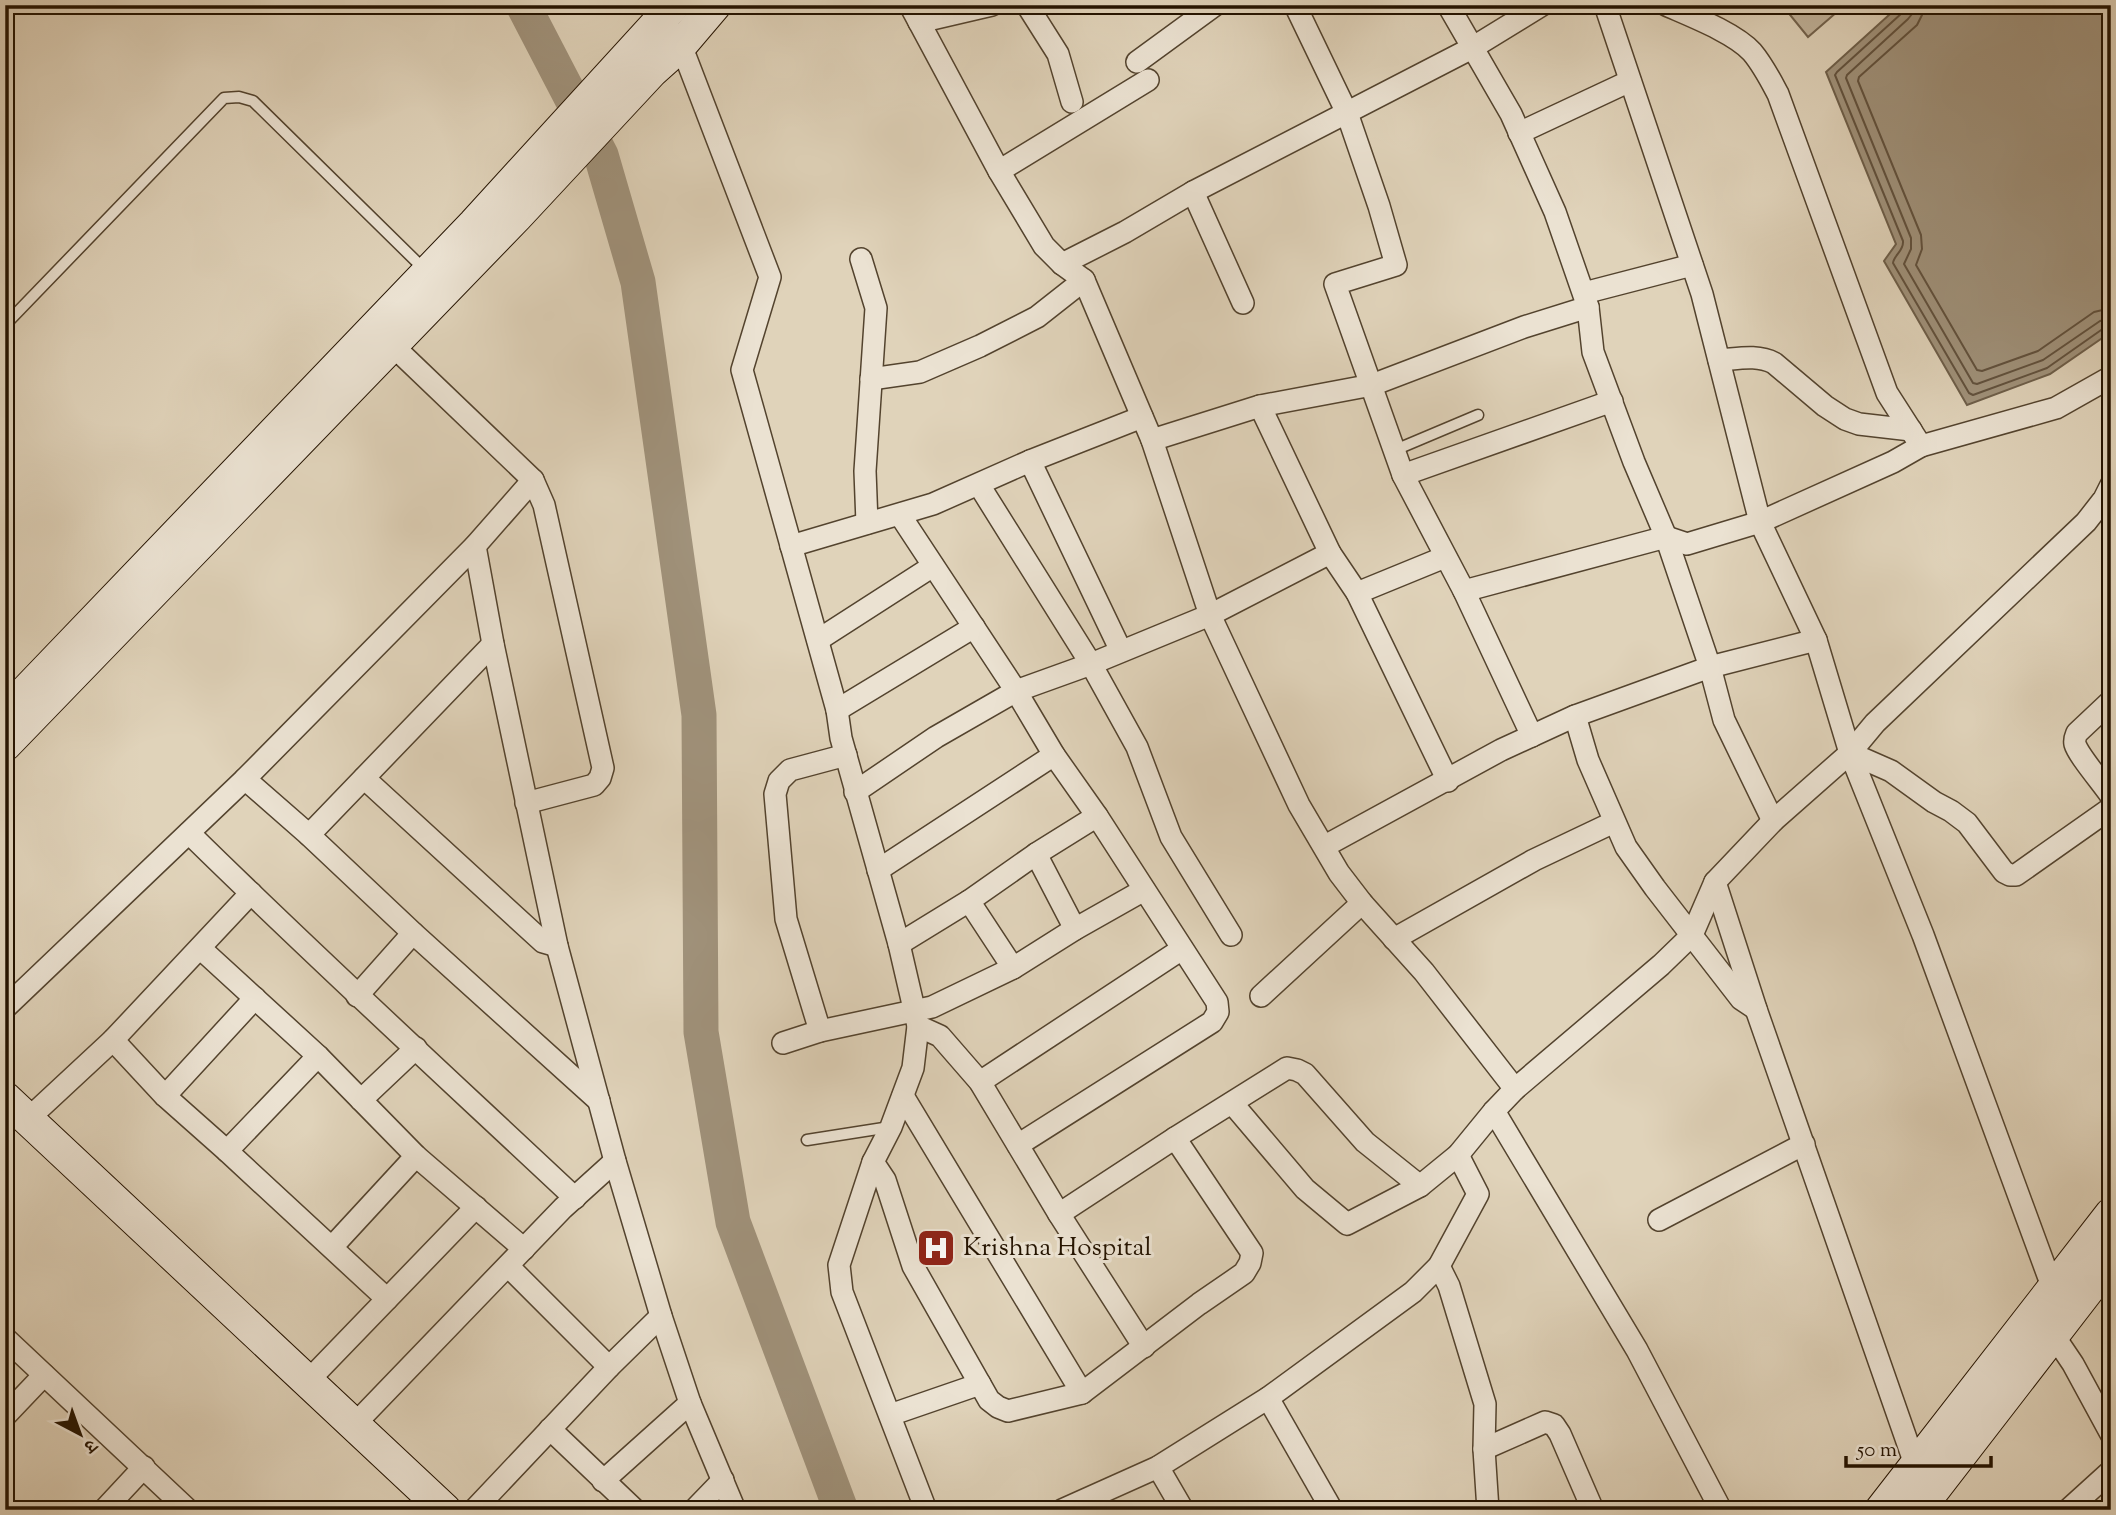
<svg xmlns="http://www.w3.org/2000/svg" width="2116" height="1515" font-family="'Sorts Mill Goudy','Noto Serif Devanagari',serif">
	<rect width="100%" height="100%" fill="#e0d3ba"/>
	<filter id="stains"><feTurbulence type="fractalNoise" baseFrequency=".00286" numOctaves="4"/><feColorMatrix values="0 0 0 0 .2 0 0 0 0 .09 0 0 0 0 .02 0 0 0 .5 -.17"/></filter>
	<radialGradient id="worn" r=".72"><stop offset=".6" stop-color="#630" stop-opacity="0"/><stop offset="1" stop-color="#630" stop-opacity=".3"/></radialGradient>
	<path fill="#c0b29a" stroke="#72624d" stroke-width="2" d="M1782 5H1845L1808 37Z"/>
	<path fill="#a0927b" stroke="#6e5f4a" stroke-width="2" d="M1900 5H2111V332L2050 374 1967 405 1884 261 1896 244 1826 72Z"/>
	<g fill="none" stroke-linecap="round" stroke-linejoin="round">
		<g stroke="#62523e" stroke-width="2">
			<path d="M1904 5 1902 13 1837 72 1835 75 1903 241C1904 251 1894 255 1893 263L1969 393 1973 395 2047 368 2104 328 2111 327"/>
			<path d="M1913 5 1912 14 1908 19 1847 75 1846 78 1911 238V249L1904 264 1973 383 1977 384 2043 360 2100 321 2111 318"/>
			<path d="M1923 5 1922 15 1917 25 1859 77 1858 81 1921 235 1922 249 1916 265 1977 370 1982 371 2038 351 2094 312 2111 308"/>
		</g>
		<path stroke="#a0927b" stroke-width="35" d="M523 5 601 155 638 282 699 715 701 1032 733 1222 841 1510"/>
		<defs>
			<g id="lane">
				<path d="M5 325 224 98 239 97 253 101 426 271"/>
				<path d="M1395 450 1478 415"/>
				<path d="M807 1140 890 1127"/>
			</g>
			<g id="street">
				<path d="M652 5 681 45 770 277 742 370 837 710 841 738 899 944 918 1026 913 1068 891 1127 873 1162 839 1265 842 1292 926 1510"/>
				<path d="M910 5 999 171 1044 246 1062 264 1084 280 1152 440 1210 615 1299 805 1339 873 1362 903 1424 972 1515 1089"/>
				<path d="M1027 5 1058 54 1072 102"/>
				<path d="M1295 5 1347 113 1379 206 1396 265 1335 284 1403 475 1464 591 1532 736"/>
				<path d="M1448 5 1511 114 1555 212 1588 307 1593 352 1634 462 1666 537 1710 667 1724 720 1773 821"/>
				<path d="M1605 5 1702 294 1760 522 1816 640 1850 753 1923 935 2053 1289"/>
				<path d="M1666 5C1691 16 1735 33 1752 52 1763 65 1770 79 1778 94L1887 393 1921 446 2056 408 2111 377"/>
				<path d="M919 22 992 5"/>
				<path d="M1137 62 1215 5"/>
				<path d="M1519 133 1630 81"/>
				<path d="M999 171 1148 80"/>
				<path d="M1193 192 1243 303"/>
				<path d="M861 259 876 308 865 471 867 523"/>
				<path d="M1062 264 1125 232 1193 192 1472 48 1542 5"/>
				<path d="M1584 293 1692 265"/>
				<path d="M391 344 533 480 544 505 603 768 600 778 594 785 526 803"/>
				<path d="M1719 360C1737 359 1757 354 1774 363L1825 406 1845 419 1859 424 1911 430"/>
				<path d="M871 379 920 372 980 346 1037 317 1084 280"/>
				<path d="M1260 406 1330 553"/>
				<path d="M1152 440 1260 406 1372 385 1524 327 1588 307"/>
				<path d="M1030 461 1121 651"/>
				<path d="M1403 475 1612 401"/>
				<path d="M979 485 1091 664 1137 747 1171 837 1231 935"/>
				<path d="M900 515 1016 691 1054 755 1097 816 1217 1002 1218 1012 1212 1022 1018 1145"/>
				<path d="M475 546 493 644 557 946 615 1161 661 1316 690 1403 735 1510"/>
				<path d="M791 546 933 504 1030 461 1142 417"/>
				<path d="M1464 591 1666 537 1687 544 1760 522 1893 462 1921 446"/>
				<path d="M1357 593 1445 557"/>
				<path d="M818 640 933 566"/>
				<path d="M2111 701 2077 733C2075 738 2074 739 2075 744 2078 755 2103 784 2111 796"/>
				<path d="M837 710 974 627"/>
				<path d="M1575 716 1588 760 1626 847 1655 888 1741 999 1756 1009"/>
				<path d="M1850 753 1891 771 1934 802 1951 811 1967 823 2004 872 2010 875H2016L2111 808"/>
				<path d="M364 778 543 942 557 946"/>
				<path d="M245 779 309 835 413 933 599 1101"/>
				<path d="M855 792 936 737 1016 691 1091 664 1210 615 1330 553 1357 593 1448 781"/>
				<path d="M189 833C315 957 446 1077 575 1198"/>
				<path d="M309 835 493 644"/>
				<path d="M1325 846 1501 750 1575 716 1710 667 1816 640"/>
				<path d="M1036 854 1075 929"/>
				<path d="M878 870 1054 755"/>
				<path d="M1715 882 1756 1009 1916 1467"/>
				<path d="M969 901 1013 968"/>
				<path d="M1394 939 1534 860 1614 822"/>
				<path d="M899 944 969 901 1036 854 1097 816"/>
				<path d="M200 948 318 1056 416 1156 524 1249"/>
				<path d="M357 996 413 933"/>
				<path d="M1261 996 1362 903"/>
				<path d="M5 1008 245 779 475 546 533 480"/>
				<path d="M918 1026 940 1036 980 1082 1059 1214 1144 1347"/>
				<path d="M820 1031 786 919 775 794 779 781 790 770 846 755"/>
				<path d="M113 1040 165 1096 227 1151 387 1299"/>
				<path d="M783 1043 820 1031 932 1007 1013 968 1075 929 1144 890"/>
				<path d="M980 1082 1182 949"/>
				<path d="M165 1096 255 998"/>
				<path d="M903 1096 1082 1393"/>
				<path d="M361 1100 416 1048"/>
				<path d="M1232 1103 1305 1189 1347 1224 1420 1186 1458 1155 1494 1111 1515 1089 1661 965 1692 935 1715 882 1773 821 1850 753 1875 723 2086 522 2104 499 2111 485"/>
				<path d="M1494 1111 1637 1350 1721 1510"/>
				<path d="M28 1119 113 1040 251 893"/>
				<path d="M227 1151 318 1056"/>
				<path d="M873 1162 885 1180 913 1266 989 1400 998 1407 1008 1411 1082 1393 1199 1304 1244 1273 1250 1263 1252 1253 1175 1138"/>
				<path d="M1059 1214 1175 1138 1287 1068 1297 1070 1305 1074 1365 1142 1420 1186"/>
				<path d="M1659 1220 1804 1144"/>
				<path d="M332 1247 416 1156"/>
				<path d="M508 1266 609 1367"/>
				<path d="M1439 1266 1449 1286 1485 1404 1484 1449 1488 1510"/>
				<path d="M2046 1324 2073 1364 2111 1434"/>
				<path d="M5 1338 188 1510"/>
				<path d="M307 1382 476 1207"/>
				<path d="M1268 1398 1332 1510"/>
				<path d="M890 1415 980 1384"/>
				<path d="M5 1416 44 1375"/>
				<path d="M353 1426 563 1208 615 1161"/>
				<path d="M550 1429 635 1510"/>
				<path d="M1484 1449 1545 1422 1554 1425 1560 1434 1593 1510"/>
				<path d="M1158 1467 1183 1510"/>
				<path d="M603 1481 690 1403"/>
				<path d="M104 1510 144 1467"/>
				<path d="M474 1510 609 1367 661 1316"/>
				<path d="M694 1510 723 1480"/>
				<path d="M1062 1510 1158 1467 1268 1398 1413 1292 1439 1266 1478 1194 1458 1155"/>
				<path d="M2068 1510 2111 1471"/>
			</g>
			<g id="secondary">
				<path d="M5 713 474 224 674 5"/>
				<path d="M5 745 517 216 652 71 681 45 715 5"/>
				<path d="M5 1098 445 1510"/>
				<path d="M1881 1510 2111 1214"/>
				<path d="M1918 1510 2111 1260"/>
			</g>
		</defs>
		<use href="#lane" stroke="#53432e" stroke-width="13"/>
		<use href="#street" stroke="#53432e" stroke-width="24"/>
		<use href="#secondary" stroke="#241300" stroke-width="34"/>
		<use href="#lane" stroke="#ebe2d2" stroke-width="10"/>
		<use href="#street" stroke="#ebe2d2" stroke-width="21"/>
		<use href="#secondary" stroke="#ebe2d2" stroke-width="32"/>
	</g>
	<defs>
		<symbol id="hospital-square" viewBox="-11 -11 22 22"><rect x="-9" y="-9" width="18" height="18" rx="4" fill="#8f2418" stroke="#ebe2d2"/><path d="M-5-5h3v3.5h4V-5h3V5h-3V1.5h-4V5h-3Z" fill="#fff"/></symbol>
	</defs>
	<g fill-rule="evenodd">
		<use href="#hospital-square" x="914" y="1226" width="44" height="44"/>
	</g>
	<g text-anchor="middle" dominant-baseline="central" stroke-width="6" stroke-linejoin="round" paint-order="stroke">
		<g font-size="26" fill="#241300" stroke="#ebe2d2" text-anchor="start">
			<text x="963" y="1248">Krishna Hospital</text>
		</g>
	</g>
	<rect width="2116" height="1515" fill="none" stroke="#e0d3ba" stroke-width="28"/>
	<rect x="7" y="7" width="2102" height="1501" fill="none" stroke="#241300" stroke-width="3.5"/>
	<rect x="14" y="14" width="2088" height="1487" fill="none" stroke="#241300" stroke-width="2"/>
	<g transform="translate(80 1434) rotate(139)" stroke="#ebe2d2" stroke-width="5" paint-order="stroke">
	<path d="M0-5L12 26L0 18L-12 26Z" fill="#241300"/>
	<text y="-10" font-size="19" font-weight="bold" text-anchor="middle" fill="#241300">उ</text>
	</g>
	<path d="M1846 1456v10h145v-10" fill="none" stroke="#241300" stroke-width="3.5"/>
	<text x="1857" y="1456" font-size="21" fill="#241300" stroke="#ebe2d2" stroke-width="5" paint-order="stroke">50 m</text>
	<rect width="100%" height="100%" filter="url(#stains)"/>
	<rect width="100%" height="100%" fill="url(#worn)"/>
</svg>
